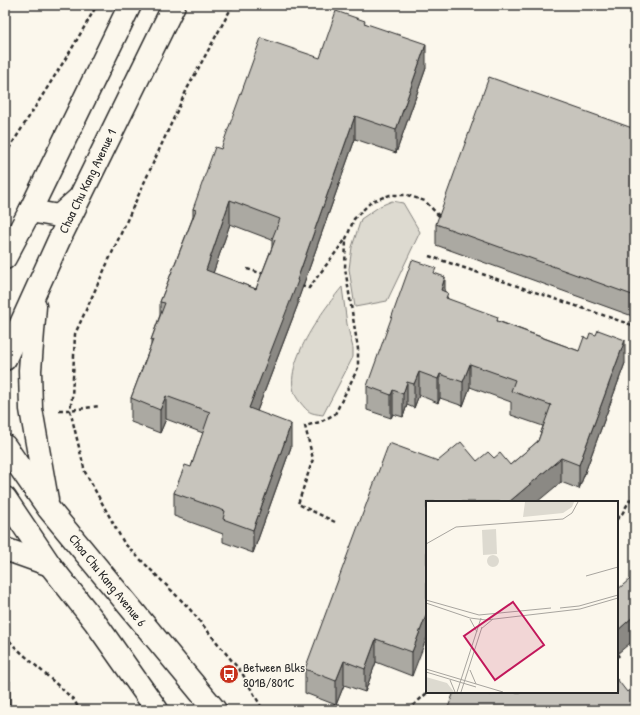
<svg xmlns="http://www.w3.org/2000/svg" width="640" height="715" font-family="'Patrick Hand',sans-serif">
	<rect width="100%" height="100%" fill="#fbf7ec"/>
	<filter id="ink" filterUnits="userSpaceOnUse"><feTurbulence type="fractalNoise" baseFrequency=".025" numOctaves="2"/><feDisplacementMap in="SourceGraphic" scale="8" xChannelSelector="R" yChannelSelector="G"/><feConvolveMatrix kernelMatrix="1 2 1 2 8 2 1 2 1" color-interpolation-filters="sRGB"/></filter>
	<g filter="url(#ink)">
		<g fill="#dddad0" stroke="#84827e">
			<path d="M392 201 403 203 420 232 387 301 355 307 349 269 352 247 361 219 380 206Z"/>
			<path d="M342 287 347 324 353 348V357L323 415C309 413 309 413 300 402 274 374 323 310 342 287Z"/>
		</g>
		<g fill="none" stroke-linecap="round" stroke-linejoin="round">
			<defs>
				<g id="minor">
					<path d="M30 211 59 216 78 199"/>
					<path d="M5 258 30 211 130 5"/>
					<path d="M35 306 30 370 31 409 47 500"/>
					<path d="M5 359 59 240 174 5"/>
					<path d="M5 446 48 508 215 710"/>
					<path d="M5 498 50 565 95 622 157 710"/>
					<path d="M5 549 50 565"/>
				</g>
			</defs>
			<use href="#minor" stroke="#2b2b2b" stroke-width="25"/>
			<g stroke="#2b2b2b" stroke-width="2.5" stroke-dasharray="4 3" stroke-linecap="butt">
				<path d="M233 5 187 89 75 334 72 398 70 410 85 472 124 543 188 607 242 673 263 710"/>
				<path d="M5 155 71 50 97 5"/>
				<path d="M429 256 635 326"/>
				<path d="M247 269 264 274"/>
				<path d="M301 286 309 288 345 240"/>
				<path d="M59 410H70L100 406"/>
				<path d="M617 519 622 514 635 491"/>
				<path d="M335 522 298 504 313 459 305 426 320 422 335 414 358 368V349L345 268 346 239 354 219 372 201 390 195H407L425 201 440 217"/>
				<path d="M5 635 14 646 73 699 80 710"/>
				<path d="M617 654 619 657"/>
				<path d="M408 710 428 692"/>
			</g>
			<use href="#minor" stroke="#fbf7ec" stroke-width="22"/>
		</g>
		<g fill="#aba9a2" stroke="#2b2b2b" fill-rule="evenodd">
			<path d="M365 23 426 68 396 153 355 139 298 300V304L257 411 291 447 253 553 223 542V534L174 516V493L191 467 203 433 166 419 160 433 131 422V398L151 345V340L160 315V302L193 217V209L221 149 320 58ZM230 224 272 240V247L256 289 213 273Z"/>
			<path d="M635 129V317L436 245V224Z"/>
			<path d="M436 274 445 292 448 299 498 321 579 351 625 363 579 489 561 482 427 502 412 676 376 662 365 692 344 685 336 705 305 693V669L438 461H477L494 458 510 465 538 441 543 426 511 415V402L470 387 463 406 440 398 438 403 419 395 414 408 407 405 403 417 393 414 391 418 367 410V386Z"/>
		</g>
		<g fill="#8b8984" stroke="#2b2b2b">
			<path d="M5 5H9L5 19Z"/>
			<path d="M426 44V68L396 153V130Z"/>
			<path d="M355 116V139L298 300V304L249 432V408L297 280Z"/>
			<path d="M230 200V224L206 294V270Z"/>
			<path d="M445 277V300L441 290Z"/>
			<path d="M625 340V363L579 489V465Z"/>
			<path d="M470 364V387L463 406V382Z"/>
			<path d="M419 372V395L414 408V384Z"/>
			<path d="M440 374V398L438 403V379Z"/>
			<path d="M407 382V405L403 417V394Z"/>
			<path d="M393 390V414L391 418V395Z"/>
			<path d="M166 396V419L160 433V410Z"/>
			<path d="M291 424V447L253 553V530Z"/>
			<path d="M561 458V482L537 502H509Z"/>
			<path d="M427 613V637L412 676V652Z"/>
			<path d="M635 615V639L617 654V631Z"/>
			<path d="M376 639V662L365 692V669Z"/>
			<path d="M344 661V685L336 705V681Z"/>
			<path d="M10 681V705L7 710H5V691Z"/>
		</g>
		<g fill="#c7c4bc" stroke="#2b2b2b" fill-rule="evenodd">
			<path d="M336 11 365 21 364 23 426 44 396 130 355 116 297 280 298 281 249 408 291 424 253 530 223 519 225 511 174 493 185 465 191 467 210 412 166 396 160 410 131 398 153 340H151L165 303 160 302 196 210 193 209 215 147 221 149 261 38 320 58ZM230 200 280 219 272 239 275 240 256 289 206 270Z"/>
			<path d="M489 77 635 129V296L436 224Z"/>
			<path d="M412 260 436 268 434 273 445 277 441 290 448 293 446 298 498 317 497 321 579 351 584 337 588 339 590 333 596 335 598 330 625 340 579 465 561 458 509 502H427V613L412 652 376 639 365 669 344 661 336 681 305 669 389 443 438 461 461 442 477 461 488 452 494 458 500 453 510 465 538 441 551 405 511 391 515 380 470 364 463 382 440 374 438 379 419 372 414 384 407 382 403 394 393 390 391 395 367 386Z"/>
			<path d="M635 575V615L617 631V590Z"/>
			<path d="M5 679 10 681 5 691Z"/>
			<path d="M617 679 627 692 633 686 635 688V710H447L454 692H483L491 695 494 692H617Z"/>
		</g>
	</g>
	<defs>
		<symbol id="bus-disc" viewBox="-11 -11 22 22"><circle r="9.5" fill="#c8321e" stroke="#fbf7ec"/><path d="M-5-6H5V4H4V6H2V4H-2V6H-4V4H-5ZM-3.5-4V0h7V-4ZM-3.5 1.2v1.5H-2V1.2ZM2 1.2v1.5H3.5V1.2Z" fill="#fff"/></symbol>
	</defs>
	<g fill-rule="evenodd">
		<use href="#bus-disc" x="218" y="663" width="22" height="22"/>
	</g>
	<g text-anchor="middle" dominant-baseline="central" stroke-width="3" stroke-linejoin="round" paint-order="stroke">
		<g font-size="13" fill="#2b2b2b" stroke="#fbf7ec">
			<text transform="translate(87 181) rotate(-64)">Choa Chu Kang Avenue 1</text>
			<text transform="translate(108 580) rotate(51)">Choa Chu Kang Avenue 6</text>
		</g>
		<g font-size="13" fill="#2b2b2b" stroke="#fbf7ec" text-anchor="start">
			<text x="243" y="667">Between Blks<tspan x="243" dy="15">801B/801C</tspan></text>
		</g>
	</g>
	<g transform="translate(426 501)">
		<rect width="192" height="192" fill="#fbf7ec"/>
		<path d="M99 1H148L146 6 137 12 97 16ZM70 28 71 53 57 54 56 29ZM61 60a6 6 0 1 1 12 0a6 6 0 1 1-12 0ZM0 176 21 182 28 191H0Z" fill="#dddad0"/>
		<path fill="none" stroke="#a8a59f" stroke-width="1" d="M0 43 30 26 137 18 146 12 152 1M160 75 192 66M0 99 53 114 125 107M0 102 44 117 60 119 154 108 192 97M134 107 153 105 192 94M44 118 51 131M55 128 67 118M0 168 77 191M44 169 50 183M0 171 50 186M24 179 29 191M31 191 55 117M35 191 56 126"/>
		<path fill="#c2185b" fill-opacity="0.15" stroke="#c2185b" stroke-width="2" d="M87 101 118 144 69 179 38 135Z"/>
		<rect width="192" height="192" fill="none" stroke="#2b2b2b" stroke-width="2"/>
	</g>
	<rect width="640" height="715" fill="none" stroke="#fbf7ec" stroke-width="20"/>
	<rect x="10" y="10" width="620" height="695" fill="none" stroke="#2b2b2b" stroke-width="1.5" filter="url(#ink)"/>
</svg>
